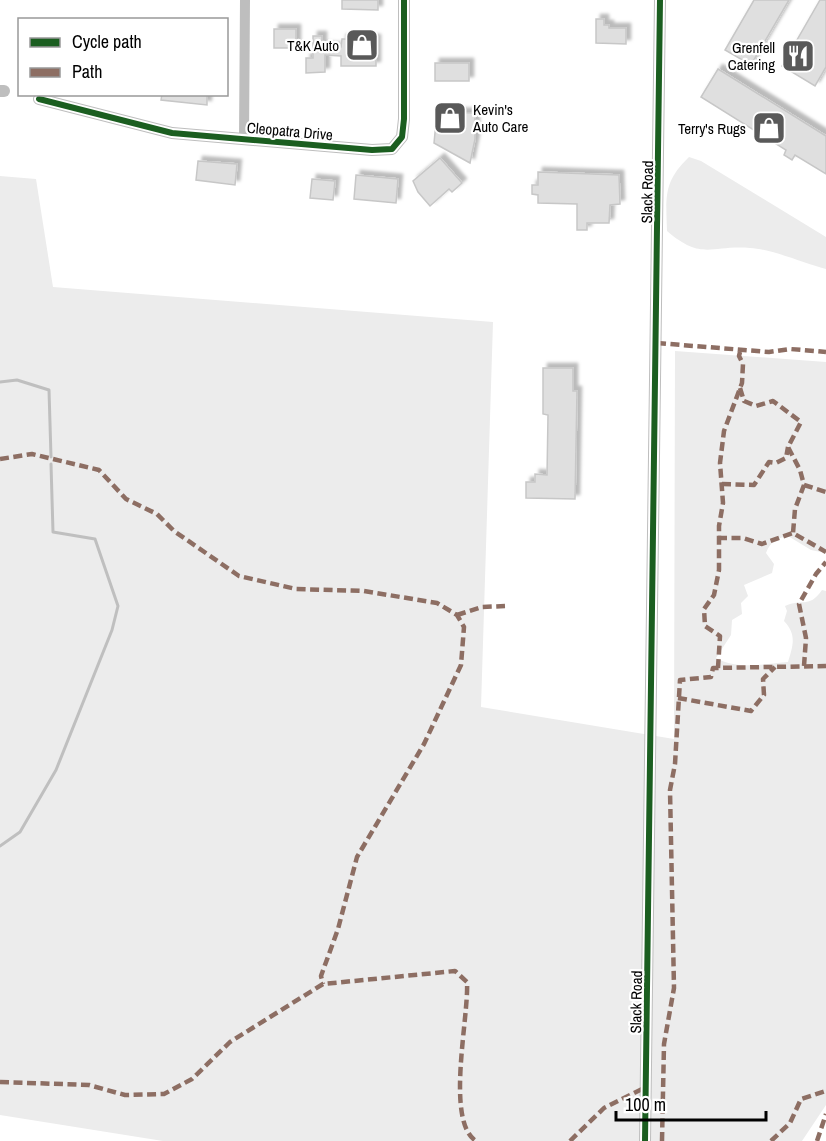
<svg xmlns="http://www.w3.org/2000/svg" width="826" height="1141" font-family="'Archivo Narrow',sans-serif">
	<defs>
		<filter id="shadow"><feDropShadow dx="4.5" dy="-4.5" stdDeviation="1.5" flood-color="#0004"/></filter>
	</defs>
	<rect width="100%" height="100%" fill="#fff"/>
	<g fill="#ececec">
		<path d="M689 157 701 161 826 237V269C803 263 772 249 750 248 710 245 702 261 667 231 666 197 663 182 689 157Z"/>
		<path d="M0 176 36 179 53 287 493 322 481 707 674 739 675 351 826 362V553L811 550 788 536C777 538 770 542 766 553L774 564 772 573 744 585 748 596 741 603 742 614 732 620 731 635 716 658C737 670 765 664 788 662 793 645 797 635 784 621L787 611 785 606C802 598 809 609 822 590L826 591V1105L802 1141H163L0 1115Z"/>
	</g>
	<g fill="none" stroke-linecap="round" stroke-linejoin="round">
		<g stroke="#bfbfbf" stroke-width="3">
			<path d="M0 382 17 380 49 390 51 457"/>
			<path d="M0 846 20 832 56 770 112 630 118 606 95 539 53 532 51 464"/>
		</g>
	</g>
	<g fill="#dfdfdf" stroke="#c7c7c7" stroke-width="1.5" filter="url(#shadow)">
		<path d="M342 0H378V10L342 9Z"/>
		<path d="M754 0H789L751 65 725 50Z"/>
		<path d="M820 0H826V67L815 86 782 66Z"/>
		<path d="M596 19H604V25H609V28H626V44L596 43Z"/>
		<rect x="274" y="29" width="22" height="19"/>
		<path d="M313 36H322V46L341 47 342 39H376V66H341V56L325 55V72L306 73V58H313Z"/>
		<rect x="435" y="63" width="34" height="18"/>
		<path d="M718 69 826 136V174L795 155 792 160 784 155 786 150 701 97Z"/>
		<path d="M162 94H207V105L161 100Z"/>
		<path d="M437 112 475 113V139L470 163 434 143Z"/>
		<path d="M440 158 462 183 452 192 449 189 430 206 418 192 413 181Z"/>
		<path d="M198 161 237 164 235 185 196 180Z"/>
		<path d="M538 172 619 175 620 204 610 205 609 223H587V230H577V204L538 203V195L532 194V185H538Z"/>
		<path d="M356 175 398 179 396 203 354 199Z"/>
		<path d="M312 179 335 181 333 200 310 198Z"/>
		<path d="M543 368H573V391H577L575 499 526 498V482H535V474L547 475 548 415 543 414Z"/>
	</g>
	<g fill="none" stroke-linecap="round" stroke-linejoin="round">
		<path stroke="#bebebe" stroke-width="10" d="M244 139 245 0"/>
		<g stroke="#bebebe" stroke-width="12">
			<path d="M0 91H4"/>
			<path d="M39 99 172 133 372 150 392 149 402 137 404 119V0"/>
			<path d="M645 1141 660 0"/>
		</g>
		<g stroke="#8d6e63" stroke-width="4.5" stroke-dasharray="9 4.5" stroke-linecap="butt">
			<path d="M657 343 769 352 790 349 826 352"/>
			<path d="M740 388 744 401 756 406 773 401 801 422 788 447 800 470 804 485 795 509 793 533"/>
			<path d="M0 459 32 454 99 470 126 499 157 514 174 531 239 576 296 589 364 591 437 603 457 615 464 627 461 665 424 744 357 857 338 929 321 976 323 984"/>
			<path d="M722 484 754 485 769 462 776 463 786 458 788 447"/>
			<path d="M804 485 826 492"/>
			<path d="M718 538H743L762 544 793 533 826 552"/>
			<path d="M457 615 482 607 505 606"/>
			<path d="M804 666 806 638 799 604 816 574 826 562"/>
			<path d="M718 668 720 636 705 626 704 609 714 595 719 570V526L723 503 720 463 724 431 742 383 743 364 739 356 741 348"/>
			<path d="M678 698 751 711 764 695 763 679 775 667"/>
			<path d="M0 1082 89 1085 125 1095 164 1094 192 1079 230 1042 323 984 455 971 467 982C469 1018 445 1121 476 1141"/>
			<path d="M570 1141 604 1108 646 1087"/>
			<path d="M662 1141 664 1044 674 988 670 790 675 764 680 680 711 677 713 668 826 666"/>
			<path d="M771 1141 790 1123 801 1099 826 1091"/>
			<path d="M817 1141 826 1114"/>
		</g>
		<defs>
			<g id="cycleway">
				<path d="M39 99 172 133 372 150 392 149 402 137 404 119V0"/>
				<path d="M645 1141 660 0"/>
			</g>
		</defs>
		<use href="#cycleway" stroke="#fff" stroke-width="10"/>
		<use href="#cycleway" stroke="#1b5e20" stroke-width="6"/>
	</g>
	<defs>
		<symbol id="shop-square" viewBox="-11 -11 22 22"><rect x="-9" y="-9" width="18" height="18" rx="4" fill="#595959" stroke="#fff"/><path d="M-5-2.5h2.3a2.7 3.5 0 0 1 5.4 0H5L5.5 6h-11ZM-1.5-2.5h3a1.5 2.3 0 0 0-3 0Z" fill="#fff"/></symbol>
		<symbol id="restaurant-square" viewBox="-11 -11 22 22"><rect x="-9" y="-9" width="18" height="18" rx="4" fill="#595959" stroke="#fff"/><path d="M-5-6h1v4h1v-4h1v4h1v-4h1v5L-1.5 .5V6h-2V.5L-5-1ZM5-6V6H3V1.5H1.5Q1.5-4 5-6Z" fill="#fff"/></symbol>
	</defs>
	<g fill-rule="evenodd">
		<use href="#shop-square" x="343" y="26" width="38" height="38"/>
		<use href="#restaurant-square" x="779" y="37" width="38" height="38"/>
		<use href="#shop-square" x="431" y="99" width="38" height="38"/>
		<use href="#shop-square" x="750" y="109" width="38" height="38"/>
	</g>
	<g text-anchor="middle" dominant-baseline="central" stroke-width="4.5" stroke-linejoin="round" paint-order="stroke">
		<g font-size="15" fill="#000" stroke="#fff" text-anchor="end">
			<text x="339" y="45">T&amp;K Auto</text>
			<text x="775" y="47">Grenfell<tspan x="775" dy="17">Catering</tspan></text>
			<text x="473" y="109" text-anchor="start">Kevin's<tspan x="473" dy="17">Auto Care</tspan></text>
			<text x="746" y="128">Terry's Rugs</text>
		</g>
		<g font-size="15" fill="#000" stroke="#fff">
			<text transform="translate(290 131) rotate(5)">Cleopatra Drive</text>
			<text transform="translate(647 192) rotate(-89)">Slack Road</text>
			<text transform="translate(636 1002) rotate(-89)">Slack Road</text>
		</g>
	</g>
	<rect x="18" y="18" width="210" height="78" fill="#ffffff" stroke="#999999" stroke-width="1.5"/>
	<rect x="30" y="38" width="30" height="9" fill="#1b5e20" stroke="#999999" stroke-width="1.5"/>
	<text x="72" y="48" font-size="18" fill="#000000">Cycle path</text>
	<rect x="30" y="68" width="30" height="9" fill="#8d6e63" stroke="#999999" stroke-width="1.5"/>
	<text x="72" y="78" font-size="18" fill="#000000">Path</text>
	<path d="M616 1111v9h150v-9" fill="none" stroke="#000000" stroke-width="3"/>
	<text x="625" y="1111" font-size="18" fill="#000000" stroke="#ffffff" stroke-width="4.5" paint-order="stroke">100 m</text>
</svg>
